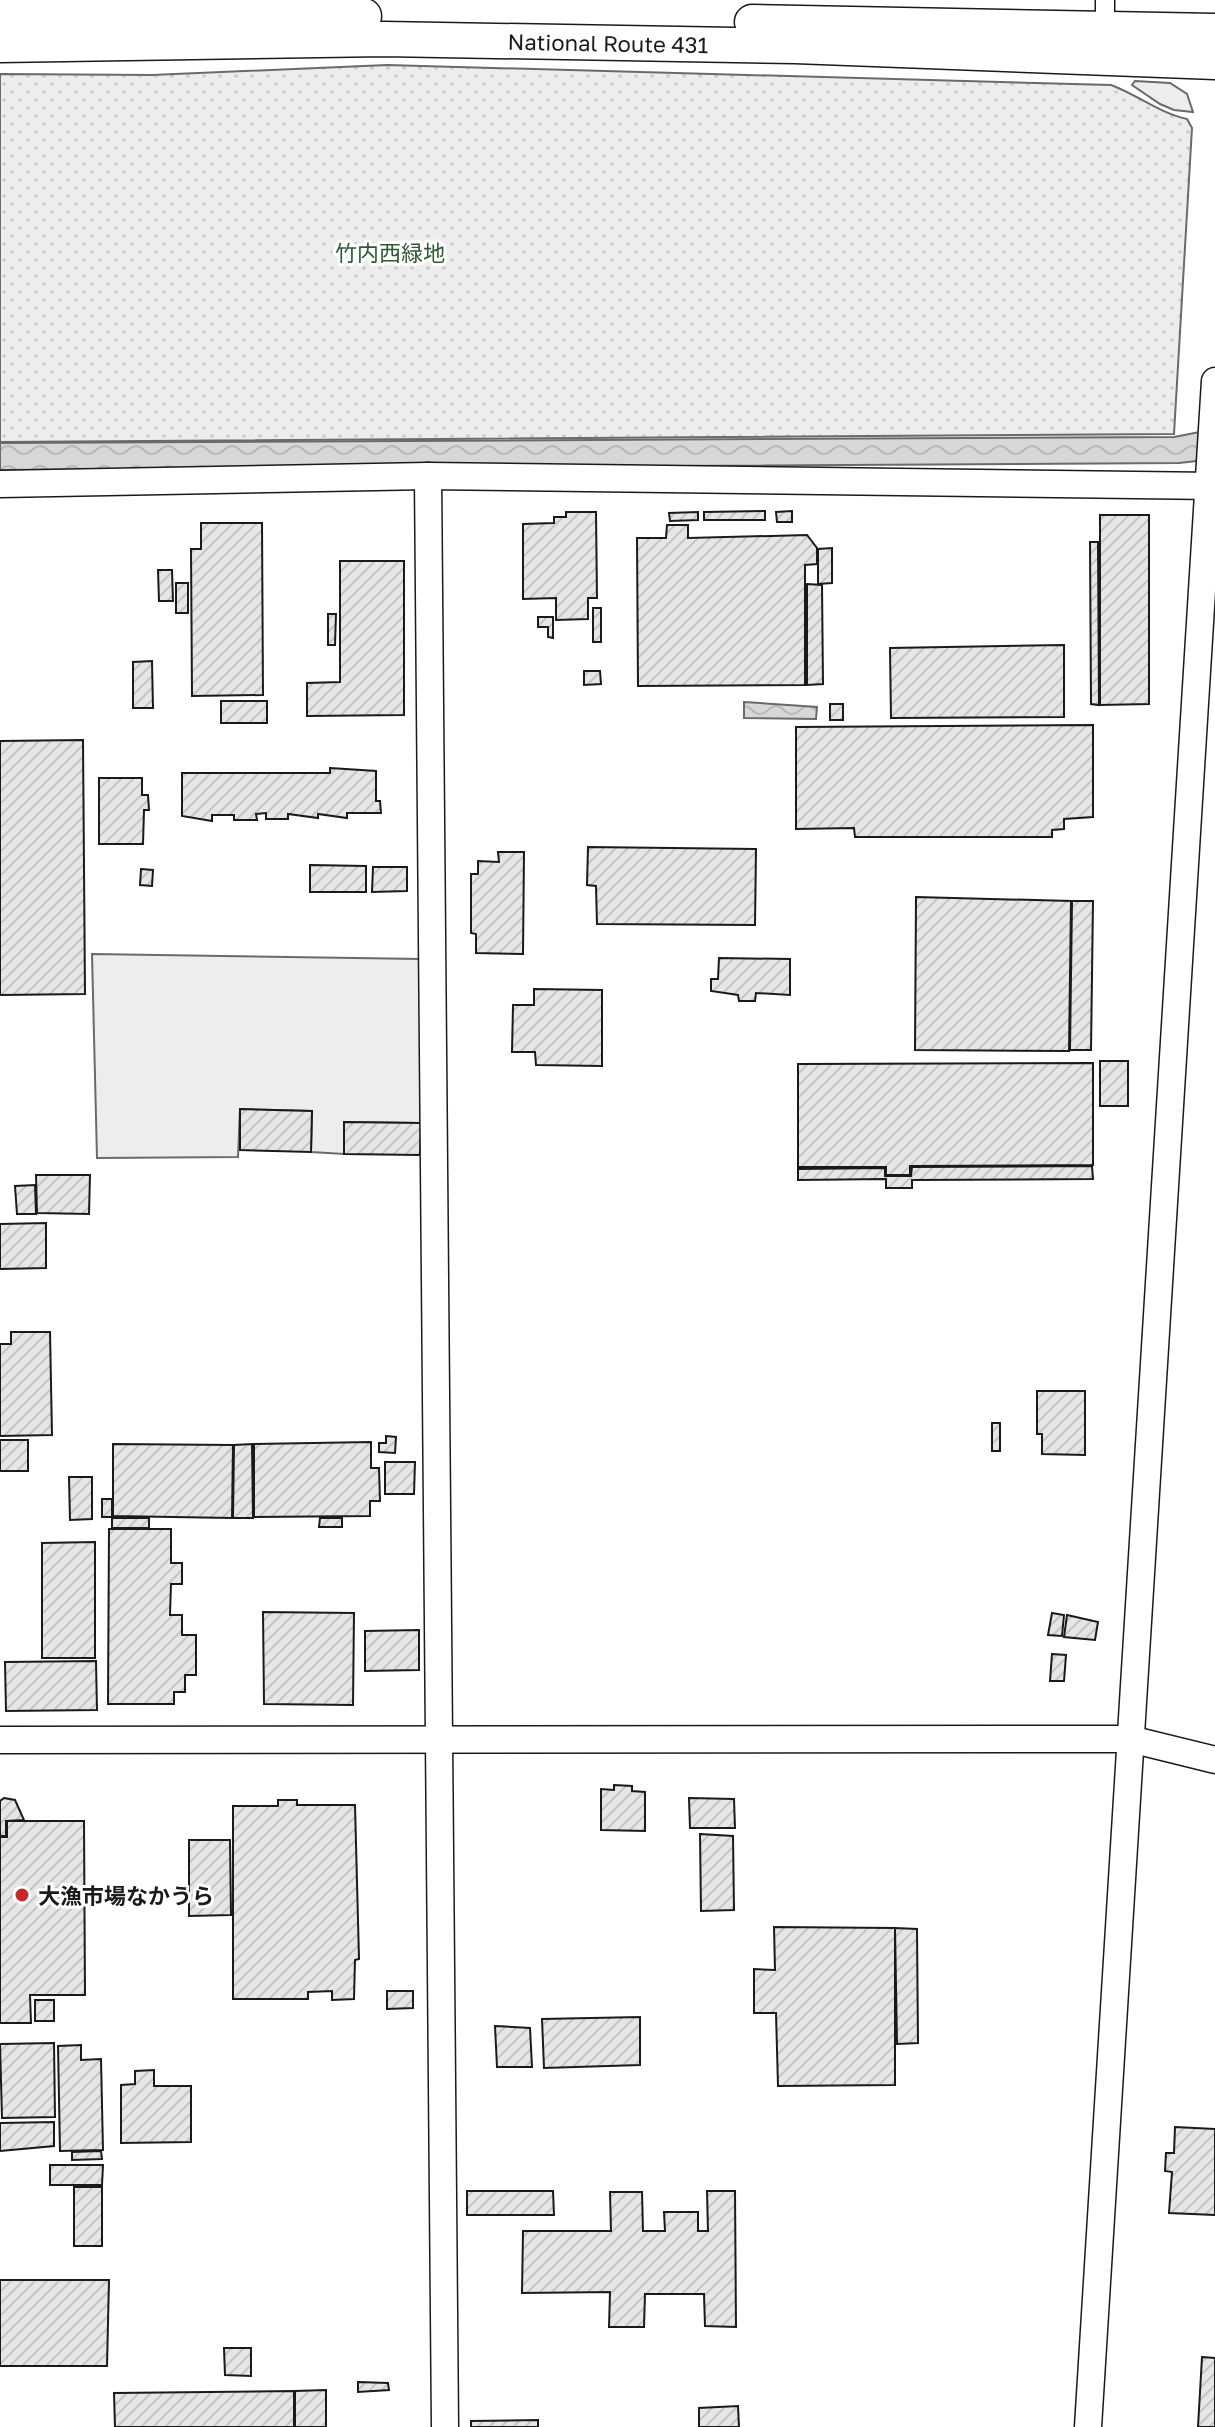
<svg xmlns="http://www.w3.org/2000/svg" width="1215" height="2427" font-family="'Golos Text','Noto Sans JP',sans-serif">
	<defs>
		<pattern id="park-dots" width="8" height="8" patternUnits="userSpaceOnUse" patternTransform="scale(2)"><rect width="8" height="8" fill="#ededed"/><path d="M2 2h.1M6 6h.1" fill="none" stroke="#cbcbcb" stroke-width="1.8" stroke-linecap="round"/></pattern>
		<pattern id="water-waves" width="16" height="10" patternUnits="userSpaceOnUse" patternTransform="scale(2)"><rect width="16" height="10" fill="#d7d7d7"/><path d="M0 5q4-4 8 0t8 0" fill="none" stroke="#b8b8b8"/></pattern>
		<pattern id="building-hatch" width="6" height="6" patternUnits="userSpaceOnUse" patternTransform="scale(2)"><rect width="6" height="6" fill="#e6e6e6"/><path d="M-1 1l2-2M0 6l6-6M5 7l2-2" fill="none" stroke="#c5c5c5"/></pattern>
	</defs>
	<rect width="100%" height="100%" fill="#fff"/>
	<g fill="#ededed" stroke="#6a6a6a" stroke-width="2">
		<path d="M1135 81 1170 83 1187 94 1193 112 1174 110 1160 104 1132 85Z"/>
		<path d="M92 954 421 959V1123L345 1122 344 1154 311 1152 312 1111 240 1109 238 1157 97 1158Z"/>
	</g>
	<path fill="url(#park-dots)" stroke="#6a6a6a" stroke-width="2" d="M387 65 1111 85C1138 95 1159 113 1187 119L1192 128 1174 434 0 442V74L152 75Z"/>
	<g fill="url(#water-waves)" stroke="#6a6a6a" stroke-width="2">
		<path d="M1215 429V459L1179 463 0 470V443L1174 437Z"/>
		<path d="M744 702 817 707 816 719 744 718Z"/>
	</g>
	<g fill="url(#building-hatch)" stroke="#1a1a1a" stroke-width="2">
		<path d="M765 511V520H704V512Z"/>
		<path d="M792 511V522H777L776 512Z"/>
		<path d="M566 512H596L597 598H588V619L556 620V598L523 599V524L554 523V517H566Z"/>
		<path d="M698 512V520L670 521 669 513Z"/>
		<path d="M1100 515H1149V704L1100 705Z"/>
		<path d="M201 523H262L263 695 192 696 191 549H201Z"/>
		<path d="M667 525H688V538L807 535 817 548V564L805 565V685L638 686 637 538H666Z"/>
		<path d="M1090 542H1098L1099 705 1091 704Z"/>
		<path d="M832 548V583L818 584V549Z"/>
		<path d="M340 561H404V715L307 716V683L340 682Z"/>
		<path d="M158 570H172L173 601H159Z"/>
		<rect x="176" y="583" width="12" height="30"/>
		<path d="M807 584 822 585 823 684 807 685Z"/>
		<rect x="593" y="608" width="8" height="34"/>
		<path d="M328 614H336L335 645H328Z"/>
		<path d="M538 617H553V638L548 637V627H538Z"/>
		<path d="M1064 645V717L891 718 890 648Z"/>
		<path d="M152 661 153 708H133V662Z"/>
		<path d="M584 671H600L601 684 584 685Z"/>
		<rect x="221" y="701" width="46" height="22"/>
		<rect x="830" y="704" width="13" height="16"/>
		<path d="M1093 725V817L1064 819V829L1052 830V837H855L854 828 796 829V727Z"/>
		<path d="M83 740 85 994 0 995V741Z"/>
		<path d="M330 768 376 771V801H380L381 813H347V818L318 814V818L288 814V819H266V813L256 814 257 820H234V815H212V821L182 816V773H330Z"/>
		<path d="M99 778H142V795H148L149 810H144L143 844H99Z"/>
		<path d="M588 847 756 849 755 925 597 924 596 886 587 885Z"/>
		<path d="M498 852H524L523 954 476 953V934L471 933V874H478V861L499 862Z"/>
		<path d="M310 865 366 866V892H310Z"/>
		<path d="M373 867H407V891L372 892Z"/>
		<path d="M141 869 153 870 152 886 140 885Z"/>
		<path d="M916 897 1071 901 1069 1051 915 1050Z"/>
		<path d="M1072 901H1093L1091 1050H1070Z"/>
		<path d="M719 958 790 959V995L756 993 755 1001H739L738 995 711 991V979H718Z"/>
		<path d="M534 989 602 990V1066L536 1065 535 1052H512L513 1005H534Z"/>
		<rect x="1100" y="1061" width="28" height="45"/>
		<path d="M1093 1063V1165L910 1166V1175H886V1167H798V1064Z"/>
		<path d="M240 1109 312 1111 311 1152 240 1150Z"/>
		<path d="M344 1122 421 1123 420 1155 344 1154Z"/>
		<path d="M1092 1166 1093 1179 912 1180V1188H886V1179L798 1180V1169L885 1168V1176H911L912 1167Z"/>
		<path d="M36 1175H90L89 1214 37 1213Z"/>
		<path d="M35 1185 36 1214H17L15 1186Z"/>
		<path d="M46 1223V1268L0 1269V1224Z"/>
		<path d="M11 1332H50L52 1435 0 1436V1344H11Z"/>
		<path d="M1037 1391H1085V1455L1042 1454V1434H1037Z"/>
		<rect x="992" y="1423" width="8" height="28"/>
		<path d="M386 1436 396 1437 395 1453 379 1452V1443H386Z"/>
		<rect x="0" y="1440" width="28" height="31"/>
		<path d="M371 1442V1468H379L380 1501H370V1516L254 1517V1444Z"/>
		<path d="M113 1444 233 1445 232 1518 113 1516Z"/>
		<path d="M252 1444 253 1518H233L234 1445Z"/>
		<path d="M385 1462H415L414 1494H385Z"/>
		<path d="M69 1477H92V1519L70 1520Z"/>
		<rect x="102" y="1499" width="10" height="18"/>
		<rect x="112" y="1518" width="37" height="10"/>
		<path d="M320 1518H342V1527H319Z"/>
		<path d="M109 1529H171V1563H182V1584H171L170 1615H182V1635H196V1675H185V1692H174V1704H108Z"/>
		<path d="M95 1542V1658H42V1543Z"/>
		<path d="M263 1612 354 1613 353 1705 264 1704Z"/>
		<path d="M1052 1613 1064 1615 1062 1636 1048 1635Z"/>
		<path d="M1067 1615 1098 1622 1095 1640 1064 1637Z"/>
		<path d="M419 1630V1670L365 1671V1631Z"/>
		<path d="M1052 1654 1066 1655 1064 1681H1050Z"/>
		<path d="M96 1661 97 1710 6 1711 5 1662Z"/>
		<path d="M614 1785 632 1786V1791L645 1792V1831L601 1830V1789L614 1790Z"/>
		<path d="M4 1798 15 1800 24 1820 6 1821V1836H0V1801Z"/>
		<path d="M689 1798 734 1799 735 1828H690Z"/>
		<path d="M278 1800H297V1805H355L359 1959 355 1960 354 1999 332 2000V1991L308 1992V1999H233V1806H278Z"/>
		<path d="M7 1821H84L85 1995H30L31 2023H0V1837H7Z"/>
		<path d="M700 1834 733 1836 734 1910 701 1911Z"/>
		<path d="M189 1840H230L231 1915 189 1916Z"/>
		<path d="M774 1927 895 1928V2085L778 2086 776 2013H754V1969L775 1970Z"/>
		<path d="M895 1928 917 1929 918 2043 897 2044Z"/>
		<path d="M387 1991H413V2008L387 2009Z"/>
		<rect x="35" y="2000" width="19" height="21"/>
		<path d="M640 2017V2065L544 2068 542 2019Z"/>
		<path d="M495 2026 530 2028 532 2067H497Z"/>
		<path d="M54 2043 55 2117 2 2118 0 2044Z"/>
		<path d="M81 2045V2060L101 2059 103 2150 60 2151 58 2046Z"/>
		<path d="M154 2070V2086H191V2142L121 2143V2085L135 2084V2071Z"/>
		<path d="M54 2122V2146L0 2151V2123Z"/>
		<path d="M1175 2127 1215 2129V2215L1169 2213 1172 2172 1165 2171 1166 2153H1174Z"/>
		<path d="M101 2151 102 2159 72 2160V2152Z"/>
		<path d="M50 2165H103L102 2185H50Z"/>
		<rect x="74" y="2187" width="28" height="59"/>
		<path d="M467 2191H553L554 2215H467Z"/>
		<path d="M707 2191H735L736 2327 705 2326 704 2294H645L644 2327H609L610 2292 522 2293 523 2231H611L610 2192H642L643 2231H665L664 2212H698V2231H708Z"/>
		<path d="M0 2280H109L107 2366H0Z"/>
		<path d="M224 2348H251V2376L225 2375Z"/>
		<path d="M1202 2357 1215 2358V2427H1198Z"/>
		<path d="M358 2382 388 2383 389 2390 358 2392Z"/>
		<path d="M326 2390V2427H295V2391Z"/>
		<path d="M294 2391V2427H115L114 2393Z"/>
		<path d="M738 2406 739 2427H699V2408Z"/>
		<path d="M538 2420V2427H471V2421Z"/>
	</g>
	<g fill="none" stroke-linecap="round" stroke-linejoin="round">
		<defs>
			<path id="street" d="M1105 29V0"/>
			<g id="secondary">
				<path d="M428 476 445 2427"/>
				<path d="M0 484 428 476 1215 486"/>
				<path d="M0 1740 1130 1739 1215 1760"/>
				<path d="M1088 2427 1215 381"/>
			</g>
			<g id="highway">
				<path d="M0 13 364 16"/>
				<path d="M752 22 1215 31"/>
				<path d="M0 45 384 39 795 46 1215 62"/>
			</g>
		</defs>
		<use href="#street" stroke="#1a1a1a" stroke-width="21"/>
		<use href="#secondary" stroke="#1a1a1a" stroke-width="29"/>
		<use href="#highway" stroke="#1a1a1a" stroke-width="37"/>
		<use href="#street" stroke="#fff" stroke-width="18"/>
		<use href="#secondary" stroke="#fff" stroke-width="26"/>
		<use href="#highway" stroke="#fff" stroke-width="34"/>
	</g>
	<circle fill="#c62828" stroke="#fff" stroke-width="3" cx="22" cy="1895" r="8"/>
	<g text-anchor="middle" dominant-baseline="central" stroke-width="6" stroke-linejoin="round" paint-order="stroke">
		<g font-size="22" fill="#1a1a1a" stroke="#fff">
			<text transform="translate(608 43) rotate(1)">National Route 431</text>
		</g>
		<g font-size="22" fill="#2b5a34" stroke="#fff">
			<text x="390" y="252">竹内西緑地</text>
		</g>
		<g font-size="22" font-weight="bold" fill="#1a1a1a" stroke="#fff" text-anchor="start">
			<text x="38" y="1895">大漁市場なかうら</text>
		</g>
	</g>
</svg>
